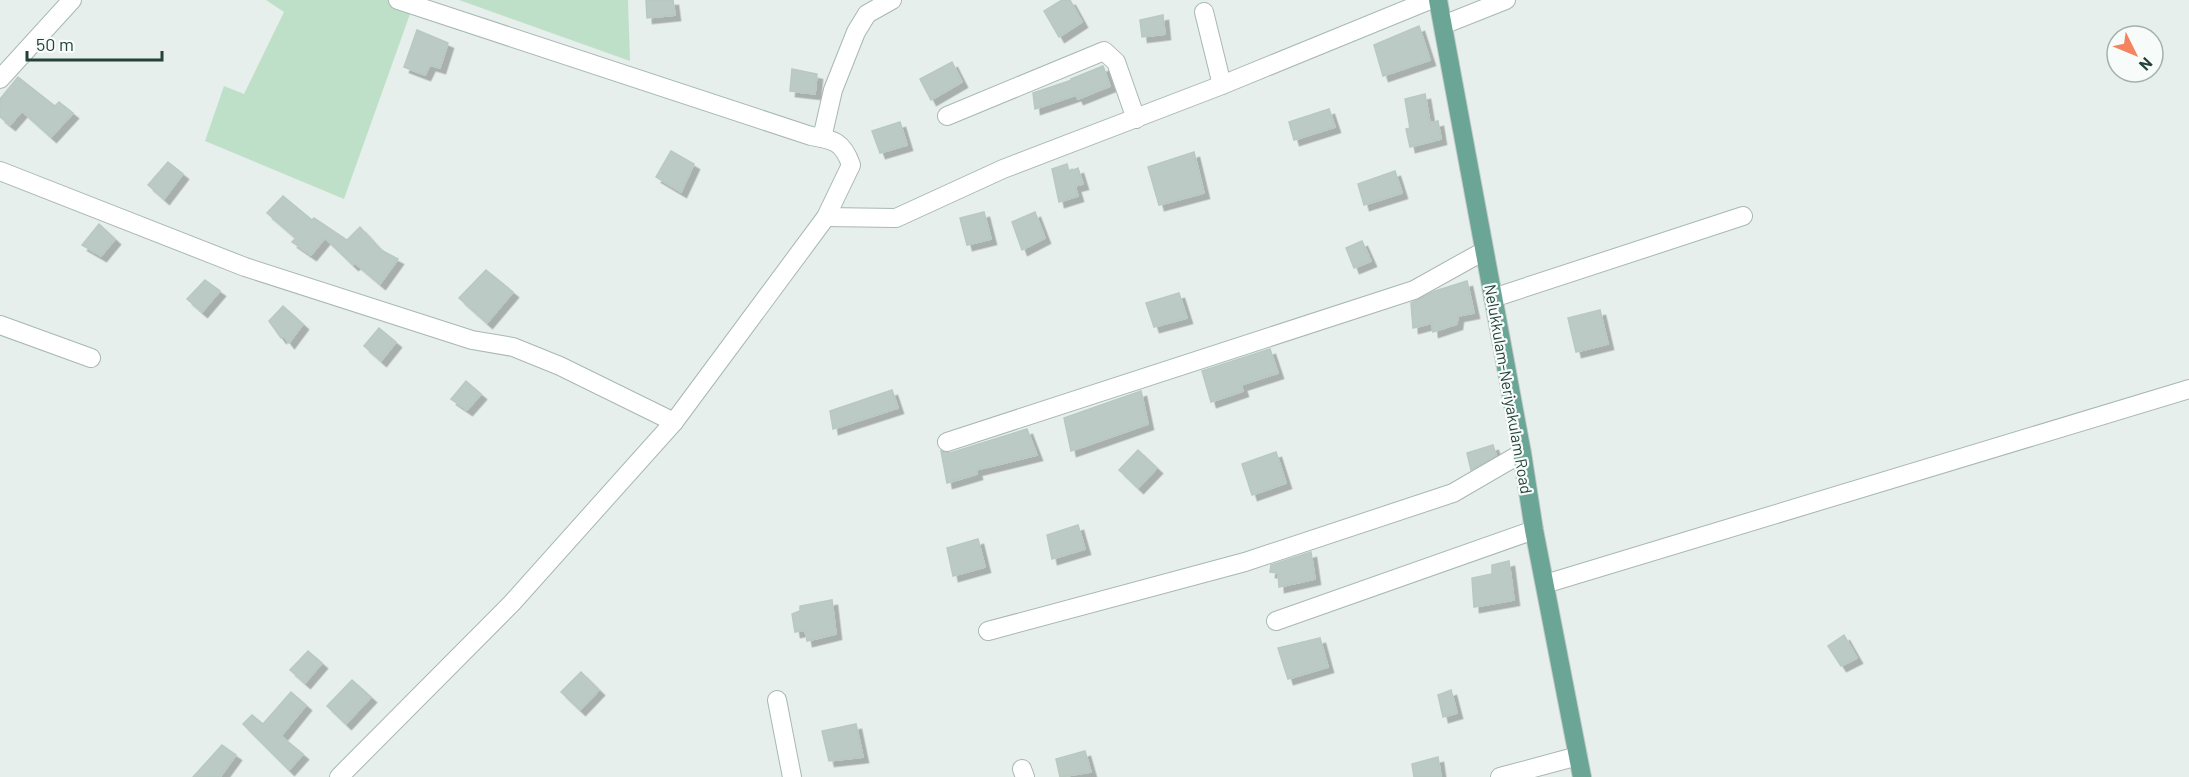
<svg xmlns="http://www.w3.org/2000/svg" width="2189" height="777" font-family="Barlow,sans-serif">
	<defs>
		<filter id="shadow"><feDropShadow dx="5.5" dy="5.5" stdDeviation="0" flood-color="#0004"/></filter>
	</defs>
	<rect width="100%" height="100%" fill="#e6efeb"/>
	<g fill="#bfe0c8">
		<path d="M266 0H415L344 199 205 141 224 86 244 94 284 12Z"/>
		<path d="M459 0H628L630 61Z"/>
	</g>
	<g fill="#bbcac4" stroke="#b8c9c2" stroke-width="1.5" filter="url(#shadow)">
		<path d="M646 0H673L675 15 647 18Z"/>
		<path d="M1062 0H1070L1082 22 1059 37 1044 11Z"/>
		<path d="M1163 15 1165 34 1142 37 1140 20Z"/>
		<path d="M1419 26 1430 60 1383 76 1374 45Z"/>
		<path d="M417 30 448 43 440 68 430 65 425 75 404 67Z"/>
		<path d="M952 62 962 82 931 100 920 79Z"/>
		<path d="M1103 66 1110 86 1078 99 1076 95 1035 109 1033 93 1072 80 1071 79Z"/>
		<path d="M792 69 817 74 815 94 790 91Z"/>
		<path d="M18 77 55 106 59 102 73 113 51 137 22 111 10 125 0 117V99Z"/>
		<path d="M1425 94 1430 123 1438 121 1441 139 1410 147 1406 129 1410 128 1405 99Z"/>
		<path d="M1329 109 1335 127 1294 140 1289 122Z"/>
		<path d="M900 122 907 145 880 153 872 131Z"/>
		<path d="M671 151 694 164 681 192 656 177Z"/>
		<path d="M1194 152 1204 193 1159 205 1148 167Z"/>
		<path d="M168 162 183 174 164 199 148 185Z"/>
		<path d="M1067 164 1069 172 1078 168 1083 184 1075 186 1078 196 1059 202 1052 169Z"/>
		<path d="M1395 171 1402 193 1364 205 1358 184Z"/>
		<path d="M283 196 312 220 314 218 347 240 360 227 381 250 398 259 380 284 355 263 353 265 325 238 311 255 292 242 296 238 267 213Z"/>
		<path d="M984 212 991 239 967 245 960 218Z"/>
		<path d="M1035 212 1045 238 1022 250 1012 222Z"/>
		<path d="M99 224 115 239 101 256 82 245Z"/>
		<path d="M1362 241 1371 261 1354 268 1346 248Z"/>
		<path d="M486 270 513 292 487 323 459 298Z"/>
		<path d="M205 280 220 291 202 312 187 299Z"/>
		<path d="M1467 281 1474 313 1458 316 1457 324 1433 332 1432 323 1413 328 1411 303 1435 291Z"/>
		<path d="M1179 293 1187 318 1154 327 1146 303Z"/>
		<path d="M283 306 303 324 289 343 283 335 281 338 269 321Z"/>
		<path d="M1600 310 1608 344 1576 352 1568 318Z"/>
		<path d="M379 328 396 342 381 361 364 346Z"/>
		<path d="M1270 349 1278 373 1241 385 1243 391 1211 402 1202 371Z"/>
		<path d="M466 381 481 394 467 410 451 399Z"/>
		<path d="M892 390 898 408 833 429 830 411Z"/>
		<path d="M1141 391 1148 424 1071 451 1064 418Z"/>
		<path d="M1027 429 1037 455 976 470 977 474 947 483 941 451 950 453Z"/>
		<path d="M1493 445 1496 455 1471 470 1467 453Z"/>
		<path d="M1138 450 1157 468 1138 488 1119 470Z"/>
		<path d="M1276 452 1286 483 1252 495 1242 464Z"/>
		<path d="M1078 525 1085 549 1052 559 1047 535Z"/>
		<path d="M978 539 985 567 953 576 947 548Z"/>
		<path d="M1311 552 1315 579 1279 587 1278 573 1270 572 1271 565Z"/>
		<path d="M1509 561 1514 600 1474 607 1472 578 1492 574V565Z"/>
		<path d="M832 600 836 634 807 641 805 630 795 632 792 614 800 611V606Z"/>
		<path d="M1844 635 1857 658 1841 666 1828 646Z"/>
		<path d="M1320 638 1328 667 1288 679 1278 648Z"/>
		<path d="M308 651 322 663 305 683 290 670Z"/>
		<path d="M581 672 599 690 580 710 561 692Z"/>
		<path d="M352 680 371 697 346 724 327 706Z"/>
		<path d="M1451 690 1457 713 1443 717 1438 695Z"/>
		<path d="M291 692 306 705 281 736 303 754 289 770 243 724 252 715 263 724Z"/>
		<path d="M856 724 863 757 829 761 822 731Z"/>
		<path d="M222 745 236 755 220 777H193Z"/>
		<path d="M1085 751 1091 772 1060 777 1056 759Z"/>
		<path d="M1438 757 1441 777H1414L1412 764Z"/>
	</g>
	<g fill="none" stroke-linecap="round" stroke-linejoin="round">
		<defs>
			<g id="minor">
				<path d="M1204 12 1222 85"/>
				<path d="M1443 25 1506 0"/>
				<path d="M0 79 72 0"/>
				<path d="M947 116 1104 51 1116 62 1136 119"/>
				<path d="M822 138 833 90 856 32 867 14 892 0"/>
				<path d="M0 171 245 267 472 340 513 347 560 366 674 422"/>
				<path d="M826 217 896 218 1003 169 1222 85 1430 0"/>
				<path d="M1493 298 1743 216"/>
				<path d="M0 325 91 358"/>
				<path d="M947 442 1414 290 1484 251"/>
				<path d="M1545 584 2189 389"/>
				<path d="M1276 621 1534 530"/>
				<path d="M988 631 1245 562 1453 493 1522 453"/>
				<path d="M777 700 792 777"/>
				<path d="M1022 769 1025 777"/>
				<path d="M339 777 512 603 674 422 826 217 851 165C843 142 835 140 811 136L398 0"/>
				<path d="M1500 777 1578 756"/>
			</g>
			<path id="major" d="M1438 0 1522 453 1534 530 1582 777"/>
		</defs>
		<use href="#minor" stroke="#a8b8b2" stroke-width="20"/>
		<use href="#major" stroke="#c2cac8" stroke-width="20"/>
		<use href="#minor" stroke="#fff" stroke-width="18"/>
		<use href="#major" stroke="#6aa596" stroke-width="18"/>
	</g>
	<g text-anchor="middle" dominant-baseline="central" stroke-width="4.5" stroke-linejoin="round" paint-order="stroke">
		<g font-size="16" fill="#24423a" stroke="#f7fbf9">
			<text transform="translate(1509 389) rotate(80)">Nelukkulam-Neriyakulam Road</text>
		</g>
	</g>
	<g transform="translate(2135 54) rotate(133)"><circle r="28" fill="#f7fbf9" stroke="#a3b1ad" stroke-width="1.5"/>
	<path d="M0-4.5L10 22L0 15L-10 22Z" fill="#f4845f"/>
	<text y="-9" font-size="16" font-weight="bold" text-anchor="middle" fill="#24423a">N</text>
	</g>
	<path d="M27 51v9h135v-9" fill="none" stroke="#24423a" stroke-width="3"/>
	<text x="36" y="51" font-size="18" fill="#24423a" stroke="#f7fbf9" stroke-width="4.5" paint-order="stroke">50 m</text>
</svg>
